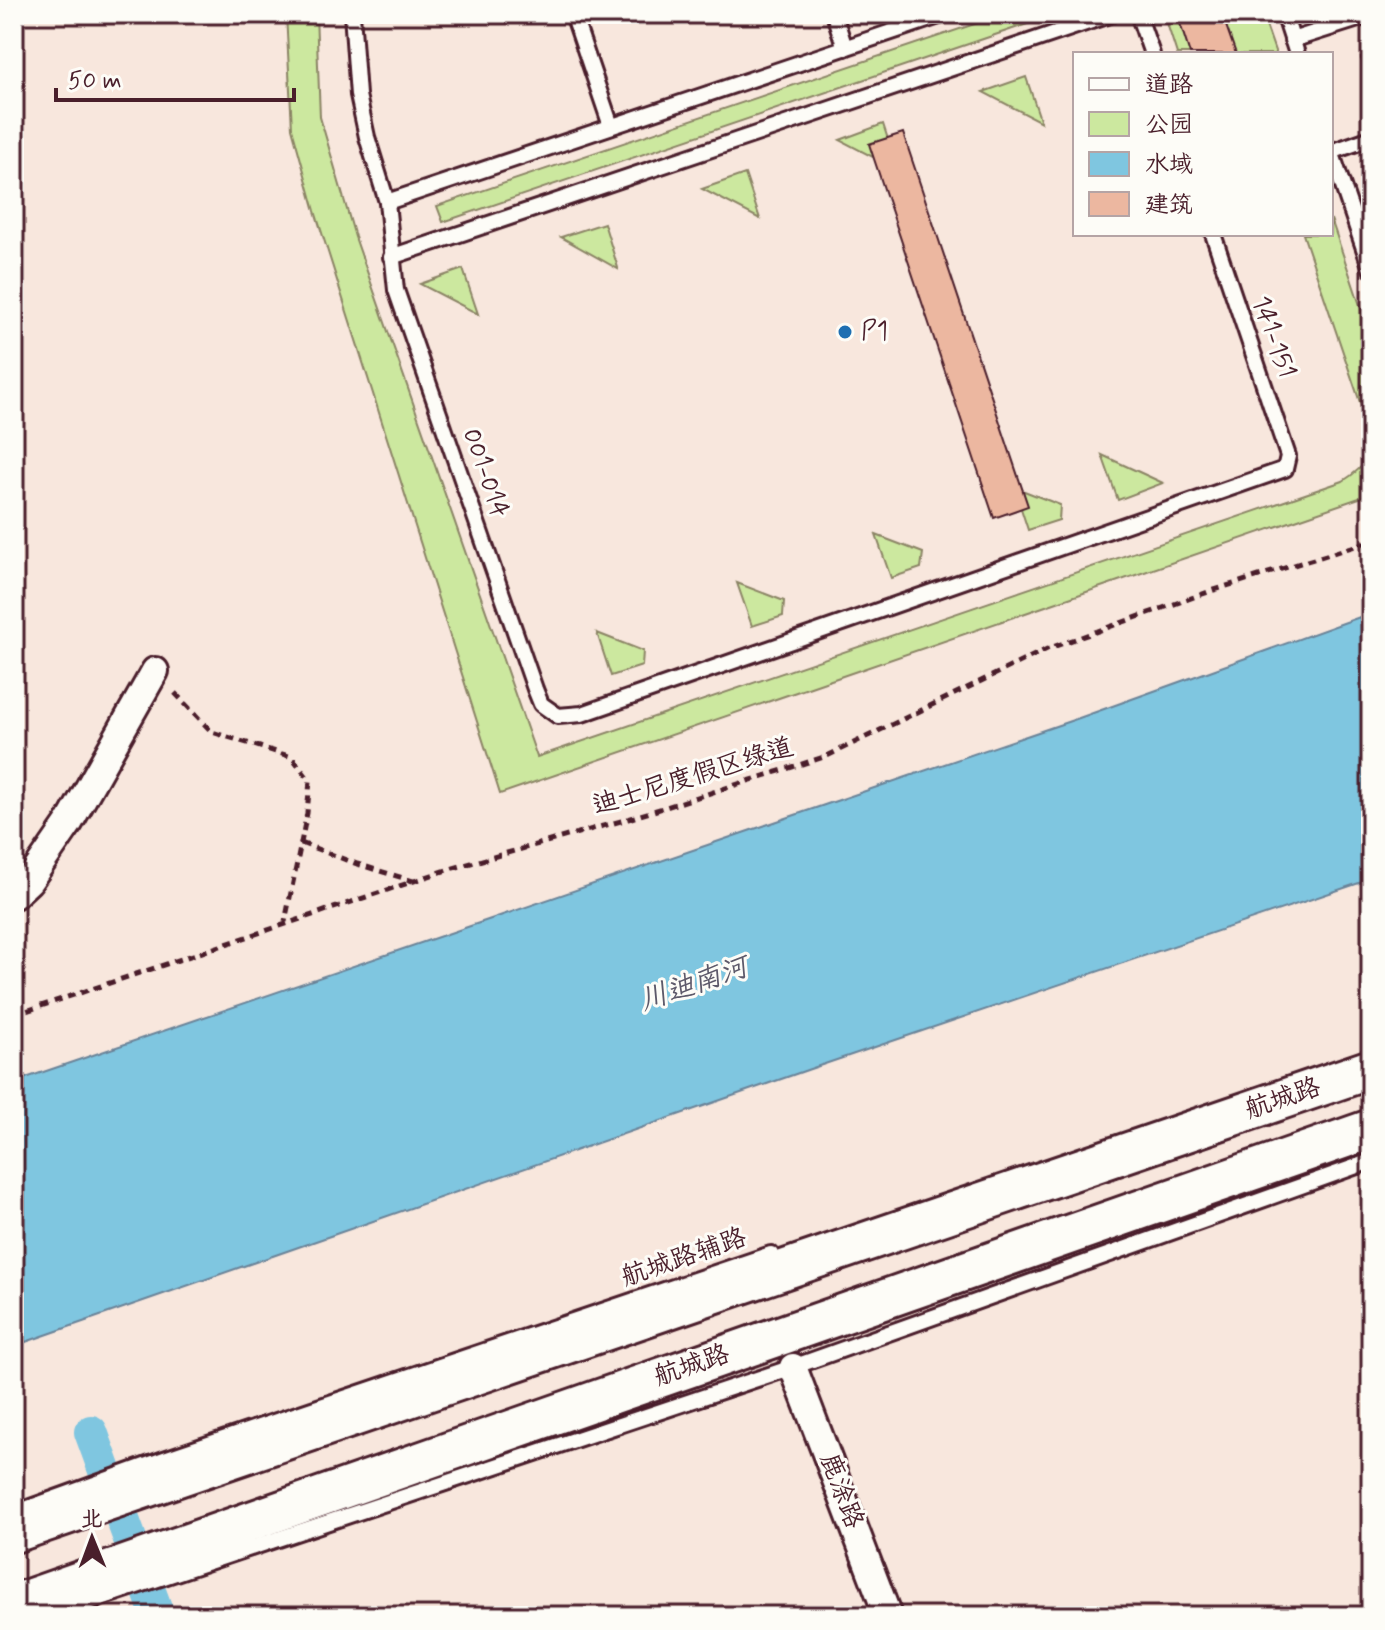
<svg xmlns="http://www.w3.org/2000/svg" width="1385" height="1630" font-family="Mynerve,'LXGW WenKai TC',sans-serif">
	<rect width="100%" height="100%" fill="#f8e7dd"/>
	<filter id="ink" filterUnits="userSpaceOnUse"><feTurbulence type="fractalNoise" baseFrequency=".0125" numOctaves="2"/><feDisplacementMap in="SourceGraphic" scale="16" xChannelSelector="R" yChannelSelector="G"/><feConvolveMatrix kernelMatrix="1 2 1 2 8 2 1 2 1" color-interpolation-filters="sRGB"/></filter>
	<g filter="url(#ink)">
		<g fill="#cce89f" stroke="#8b8465" stroke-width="2">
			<path d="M286 14H316L320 117 355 237 537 757 1343 481C1368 465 1371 458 1369 429L1303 234H1331V219L1371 338V494L500 794 315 211 292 128Z"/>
			<path d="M1004 14H1057L443 222 437 206Z"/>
			<path d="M1164 14H1262L1276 54H1177Z"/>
			<path d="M1026 77 1041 122 983 92Z"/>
			<path d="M883 124 898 170 840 140Z"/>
			<path d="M745 174 760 219 702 189Z"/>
			<path d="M604 223 618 268V269L561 237Z"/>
			<path d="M463 269 478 314 420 284Z"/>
			<path d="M1102 455 1163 483 1118 500Z"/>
			<path d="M1014 487 1060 505 1059 520 1028 530Z"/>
			<path d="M876 535 923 553 921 568 891 578Z"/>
			<path d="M737 583 784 601 783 616 752 626Z"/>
			<path d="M597 633 643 651 642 666 611 676Z"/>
		</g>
		<path fill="#7fc6e0" stroke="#6a8398" stroke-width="2" d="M1371 613V879L810 1069 14 1346V1082L1079 718Z"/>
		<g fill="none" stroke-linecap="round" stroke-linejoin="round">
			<path stroke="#7fc6e0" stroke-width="34" d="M91 1432 158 1616"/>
		</g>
		<g fill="#ecb7a0" stroke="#4a1f2b" stroke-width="2">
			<path d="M1177 14H1222L1236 54H1190Z"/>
			<path d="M1371 54V90L1361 58Z"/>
			<path d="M903 133 1028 506 994 518 869 144Z"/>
		</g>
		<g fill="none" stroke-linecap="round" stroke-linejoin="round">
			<defs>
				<g id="lane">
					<path d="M352 14 358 95 367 137 387 202 396 290 535 689 541 704 558 716 582 714 1285 469 1288 456 1213 234"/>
					<path d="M573 14 611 126"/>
					<path d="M834 14 845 48"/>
					<path d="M1138 14 1152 54"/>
					<path d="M1284 14 1297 54"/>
					<path d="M1292 40 1371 15"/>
					<path d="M1331 151 1371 269"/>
					<path d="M1331 152 1371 138"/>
					<path d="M387 202 945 14"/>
					<path d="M391 257 1112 14"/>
					<path d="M14 1513 164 1459 771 1254"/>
					<path d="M47 1616 793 1367 1371 1161"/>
				</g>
				<g id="street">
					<path d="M14 895 29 881 69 823 155 671"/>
					<path d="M793 1367 888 1616"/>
				</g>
				<g id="secondary">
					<path d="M14 1533 1371 1069"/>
					<path d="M14 1604 1371 1129"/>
				</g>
			</defs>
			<use href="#lane" stroke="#4a1f2b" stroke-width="20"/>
			<use href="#street" stroke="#4a1f2b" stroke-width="32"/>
			<use href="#secondary" stroke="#4a1f2b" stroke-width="44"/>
			<g stroke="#4a1f2b" stroke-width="5" stroke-dasharray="8 6" stroke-linecap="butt">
				<path d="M175 693 212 732 292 757 310 781 307 813 285 922"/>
				<path d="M301 843 357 864 413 881"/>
				<path d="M14 1015 450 869 628 819 827 756 1047 649 1211 591 1371 541"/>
			</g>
			<use href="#lane" stroke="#fdfcf7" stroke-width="14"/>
			<use href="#street" stroke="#fdfcf7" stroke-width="26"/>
			<use href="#secondary" stroke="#fdfcf7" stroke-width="38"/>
		</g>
	</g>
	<circle fill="#1f6fb2" stroke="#fdfcf7" stroke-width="3" cx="845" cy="332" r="8"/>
	<g text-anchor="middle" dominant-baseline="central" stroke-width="6" stroke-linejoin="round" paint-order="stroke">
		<g font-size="26" fill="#4a1f2b" stroke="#fdfcf7" text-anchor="start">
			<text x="861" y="332">P1</text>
		</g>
		<g font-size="26" fill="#4a1f2b" stroke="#fdfcf7">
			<text transform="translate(1273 337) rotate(71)">141-151</text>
			<text transform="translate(485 473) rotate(71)">001-014</text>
			<text transform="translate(693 777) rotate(-17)">迪士尼度假区绿道</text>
			<text transform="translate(1283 1099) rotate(-19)">航城路</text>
			<text transform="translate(684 1258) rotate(-19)">航城路辅路</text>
			<text transform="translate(692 1366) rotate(-19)">航城路</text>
			<text transform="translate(841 1491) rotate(69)">鹿涂路</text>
		</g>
		<g font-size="28" font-style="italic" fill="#5d596a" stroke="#fdfcf7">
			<text transform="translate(694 985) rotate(-19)">川迪南河</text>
		</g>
	</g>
	<rect width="1385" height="1630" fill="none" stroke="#fdfcf7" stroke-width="48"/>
	<rect x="24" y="24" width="1337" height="1582" fill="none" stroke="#4a1f2b" stroke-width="3" filter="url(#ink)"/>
	<rect x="1073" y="52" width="260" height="184" fill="#fdfcf7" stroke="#b5a4a5" stroke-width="2"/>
	<rect x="1089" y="78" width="40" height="12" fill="#fdfcf7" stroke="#b5a4a5" stroke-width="2"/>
	<text x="1145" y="92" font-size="24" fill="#4a1f2b">道路</text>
	<rect x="1089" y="112" width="40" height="24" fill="#cce89f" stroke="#b5a4a5" stroke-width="2"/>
	<text x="1145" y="132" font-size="24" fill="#4a1f2b">公园</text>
	<rect x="1089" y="152" width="40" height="24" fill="#7fc6e0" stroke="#b5a4a5" stroke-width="2"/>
	<text x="1145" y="172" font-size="24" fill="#4a1f2b">水域</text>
	<rect x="1089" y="192" width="40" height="24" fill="#ecb7a0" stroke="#b5a4a5" stroke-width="2"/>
	<text x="1145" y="212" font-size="24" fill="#4a1f2b">建筑</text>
	<g transform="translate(92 1538) rotate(359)" stroke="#fdfcf7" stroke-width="6" paint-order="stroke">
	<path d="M0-6L14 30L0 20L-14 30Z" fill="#4a1f2b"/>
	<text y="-12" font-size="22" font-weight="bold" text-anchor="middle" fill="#4a1f2b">北</text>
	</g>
	<path d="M56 88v12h238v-12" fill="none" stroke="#4a1f2b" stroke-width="4"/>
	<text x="68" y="88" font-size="24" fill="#4a1f2b" stroke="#fdfcf7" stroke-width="6" paint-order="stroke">50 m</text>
</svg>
